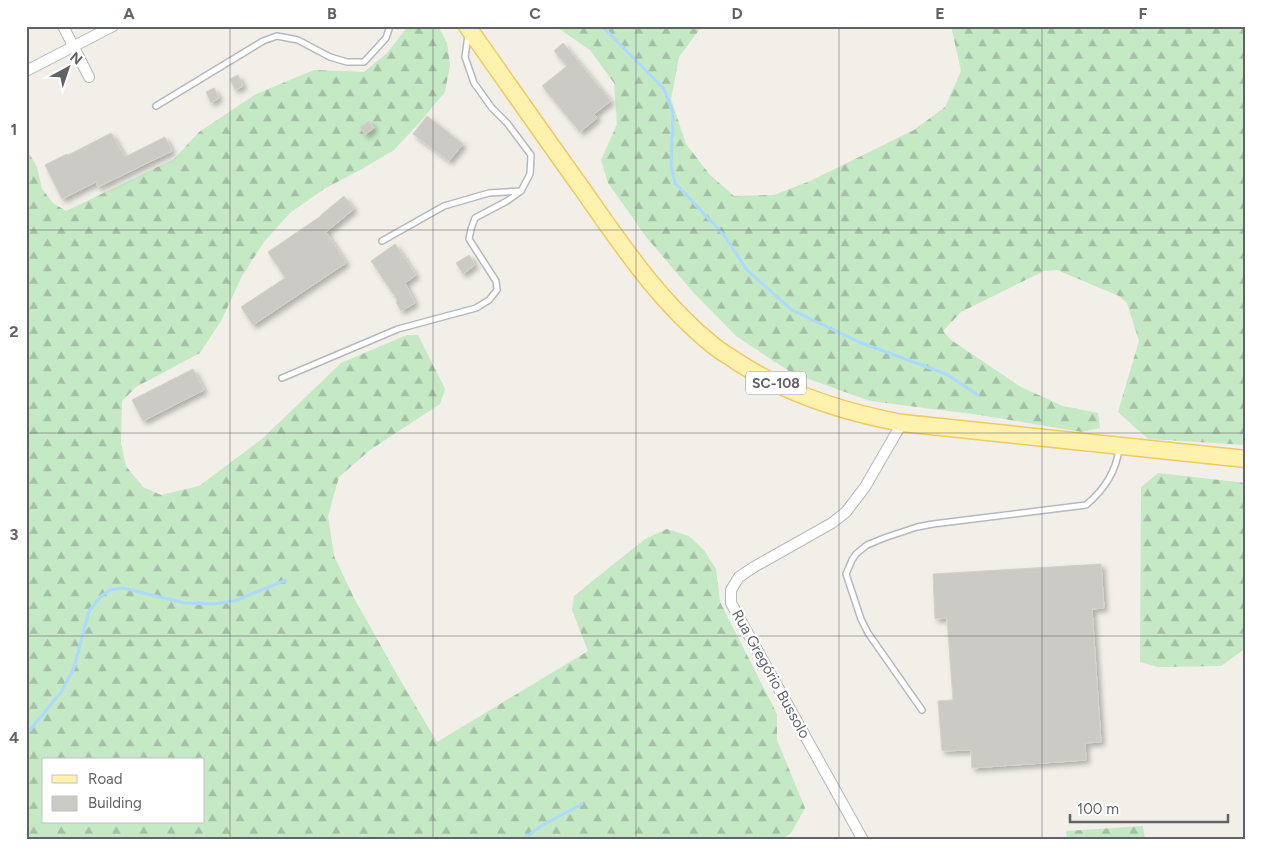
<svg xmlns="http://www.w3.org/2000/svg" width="1272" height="866" font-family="Figtree,sans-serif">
	<defs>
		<pattern id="forest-firs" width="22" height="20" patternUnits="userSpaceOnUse" patternTransform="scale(1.25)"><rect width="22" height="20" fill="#c5e8c5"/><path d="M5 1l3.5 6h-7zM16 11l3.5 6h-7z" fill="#a3c0a4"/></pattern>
		<filter id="shadow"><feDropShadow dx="3.5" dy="3.5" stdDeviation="2.5" flood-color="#0004"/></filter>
	</defs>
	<rect width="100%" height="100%" fill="#f1efe8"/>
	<g fill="url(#forest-firs)" fill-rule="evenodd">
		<path d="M408 26H438L447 43 450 65 445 92 420 122 394 150 360 170 324 189 290 213 264 242 242 276 222 319 200 353 136 387 122 401 121 443 126 466 143 487 161 495 199 486 262 439 341 363 407 335H418L445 389 440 404 370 450 339 477 328 516 334 556 354 598 399 678 437 742 588 651 572 610 574 596 645 539 667 529 689 536 704 550 716 569 720 602 777 714V740L805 808 791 833 781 840H26V148L37 167 42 189 53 203 66 211 174 159 199 132 256 94 314 70 364 72 387 53ZM44 760H204V822H44Z"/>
		<path d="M546 26H702L679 57 671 99 686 144 710 175 734 196 774 195 810 181 914 130 945 107 961 71 952 30 951 26H1246V445L1148 439 1118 412 1139 341 1127 303 1119 296 1057 270 1044 271 961 312 943 331 951 340 1021 387 1063 406 1098 413 1100 428 1082 432 980 415 870 401 792 373 736 336 693 292 647 238 608 183 601 160 617 124 614 83 590 50 558 28Z"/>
		<path d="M1158 473 1246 483V648L1221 666 1158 667 1140 662 1141 487Z"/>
		<path d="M1143 826 1145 840H1067L1066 831Z"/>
	</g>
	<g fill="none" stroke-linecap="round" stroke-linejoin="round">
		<g stroke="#aadaff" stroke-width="3">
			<path d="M602 26 664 89 673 113 671 166 675 183 724 235 747 270 792 310 859 342 946 374 978 395"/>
			<path d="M26 735 61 692 74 668 89 611 100 597 110 590 123 588 185 603 215 604 237 600 286 580"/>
			<path d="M522 840 541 826 582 804"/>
		</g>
	</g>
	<g fill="#cccac5" stroke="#d6d1c6" filter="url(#shadow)">
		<path d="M563 43 611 101 594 114 597 118 580 132 542 86 567 66 554 51Z"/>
		<path d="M238 75 243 86 235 90 230 79Z"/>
		<path d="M214 88 219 98 211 103 206 92Z"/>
		<path d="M427 116 463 144 449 161 413 134Z"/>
		<path d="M369 121 374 128 365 135 360 127Z"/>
		<path d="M111 133 125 157 165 137 172 151 98 187 96 182 62 199 45 165 67 154 68 155Z"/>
		<path d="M344 196 354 209 326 232 346 263 253 325 241 307 285 278 268 252 321 216V215Z"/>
		<path d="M395 244 416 275 405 283 415 303 401 311 396 302 398 301 371 261Z"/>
		<path d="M469 255 475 265 463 274 456 263Z"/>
		<path d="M193 369 204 390 143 421 132 400Z"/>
		<path d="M1101 564 1104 608 1092 609 1101 742 1085 743 1086 760 972 768 971 750 942 751 938 701 953 700 947 618 935 619 933 574Z"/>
	</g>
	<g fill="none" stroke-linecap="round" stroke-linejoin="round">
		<defs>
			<g id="service">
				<path d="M156 106 263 41 277 36 298 40 330 57 347 62H364L386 38 390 26"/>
				<path d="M382 241 444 206 489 193 521 191 530 174 531 155 507 123 492 108 474 83 465 57 468 35"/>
				<path d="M282 378 398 329 476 308 489 300 497 290 496 281 469 239 471 229 475 218 507 201 521 191"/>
				<path d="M922 710 868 633 861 619 846 574 852 560 856 554 867 545 884 538 917 527 933 524 1086 505C1104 490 1116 472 1119 449"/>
			</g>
			<g id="minor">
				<path d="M63 26 89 77"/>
				<path d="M26 71 113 26"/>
				<path d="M863 840 731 603V590L739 577 754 567 832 523 846 512 865 487 902 423"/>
			</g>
			<path id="primary" d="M467 26C506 81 544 136 583 190 622 246 661 304 714 346 721 352 729 356 736 361 786 394 843 412 902 423L1246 459"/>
		</defs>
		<use href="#service" stroke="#b5b8bc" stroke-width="8"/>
		<use href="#minor" stroke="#b5b8bc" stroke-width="12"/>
		<use href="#primary" stroke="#f2c960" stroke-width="19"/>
		<use href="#service" stroke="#fff" stroke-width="5"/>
		<use href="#minor" stroke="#fff" stroke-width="10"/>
		<use href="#primary" stroke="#fff2af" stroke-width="16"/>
	</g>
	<path fill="none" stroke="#5f6368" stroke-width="1" stroke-opacity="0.55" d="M230 26V840M433 26V840M636 26V840M839 26V840M1042 26V840M26 230H1246M26 433H1246M26 636H1246"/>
	<g text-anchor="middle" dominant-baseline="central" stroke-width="4.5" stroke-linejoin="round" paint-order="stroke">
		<rect fill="#fff" stroke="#8f9295" stroke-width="1" x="746" y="371.5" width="60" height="23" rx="4"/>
		<g font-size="14" font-weight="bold" fill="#5f6368">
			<text x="776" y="383">SC-108</text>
		</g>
		<g font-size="15" fill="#5f6368" stroke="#fff">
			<text transform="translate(771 674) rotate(61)">Rua Gregório Bussolo</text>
		</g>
	</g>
	<rect width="1272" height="866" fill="none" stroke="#ffffff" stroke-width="55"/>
	<rect x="42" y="758" width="162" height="65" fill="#ffffff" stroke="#bfc1c3"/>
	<rect x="52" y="775" width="25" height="8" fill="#fff2af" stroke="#bfc1c3"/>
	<text x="88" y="784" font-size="15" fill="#5f6368">Road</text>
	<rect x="52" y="796" width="25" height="15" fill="#cccac5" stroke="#bfc1c3"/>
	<text x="88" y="808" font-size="15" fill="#5f6368">Building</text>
	<g transform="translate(68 68) rotate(40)" stroke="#ffffff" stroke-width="4" paint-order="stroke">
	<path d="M0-4L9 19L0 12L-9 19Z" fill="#5f6368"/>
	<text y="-8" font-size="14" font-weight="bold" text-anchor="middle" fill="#5f6368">N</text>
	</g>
	<path d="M1070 814v8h158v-8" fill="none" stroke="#5f6368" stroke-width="2.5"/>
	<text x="1077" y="814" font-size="15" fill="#5f6368" stroke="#ffffff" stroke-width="4" paint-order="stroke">100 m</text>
	<rect x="28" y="28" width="1216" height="810" fill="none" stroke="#5f6368" stroke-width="2"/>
	<g font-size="16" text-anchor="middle" font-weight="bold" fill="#5f6368">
		<text x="129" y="19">A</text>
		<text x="332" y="19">B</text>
		<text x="535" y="19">C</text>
		<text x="737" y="19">D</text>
		<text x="940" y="19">E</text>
		<text x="1143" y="19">F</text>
		<text x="14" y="135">1</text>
		<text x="14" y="337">2</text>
		<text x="14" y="540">3</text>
		<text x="14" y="743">4</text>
	</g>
</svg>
